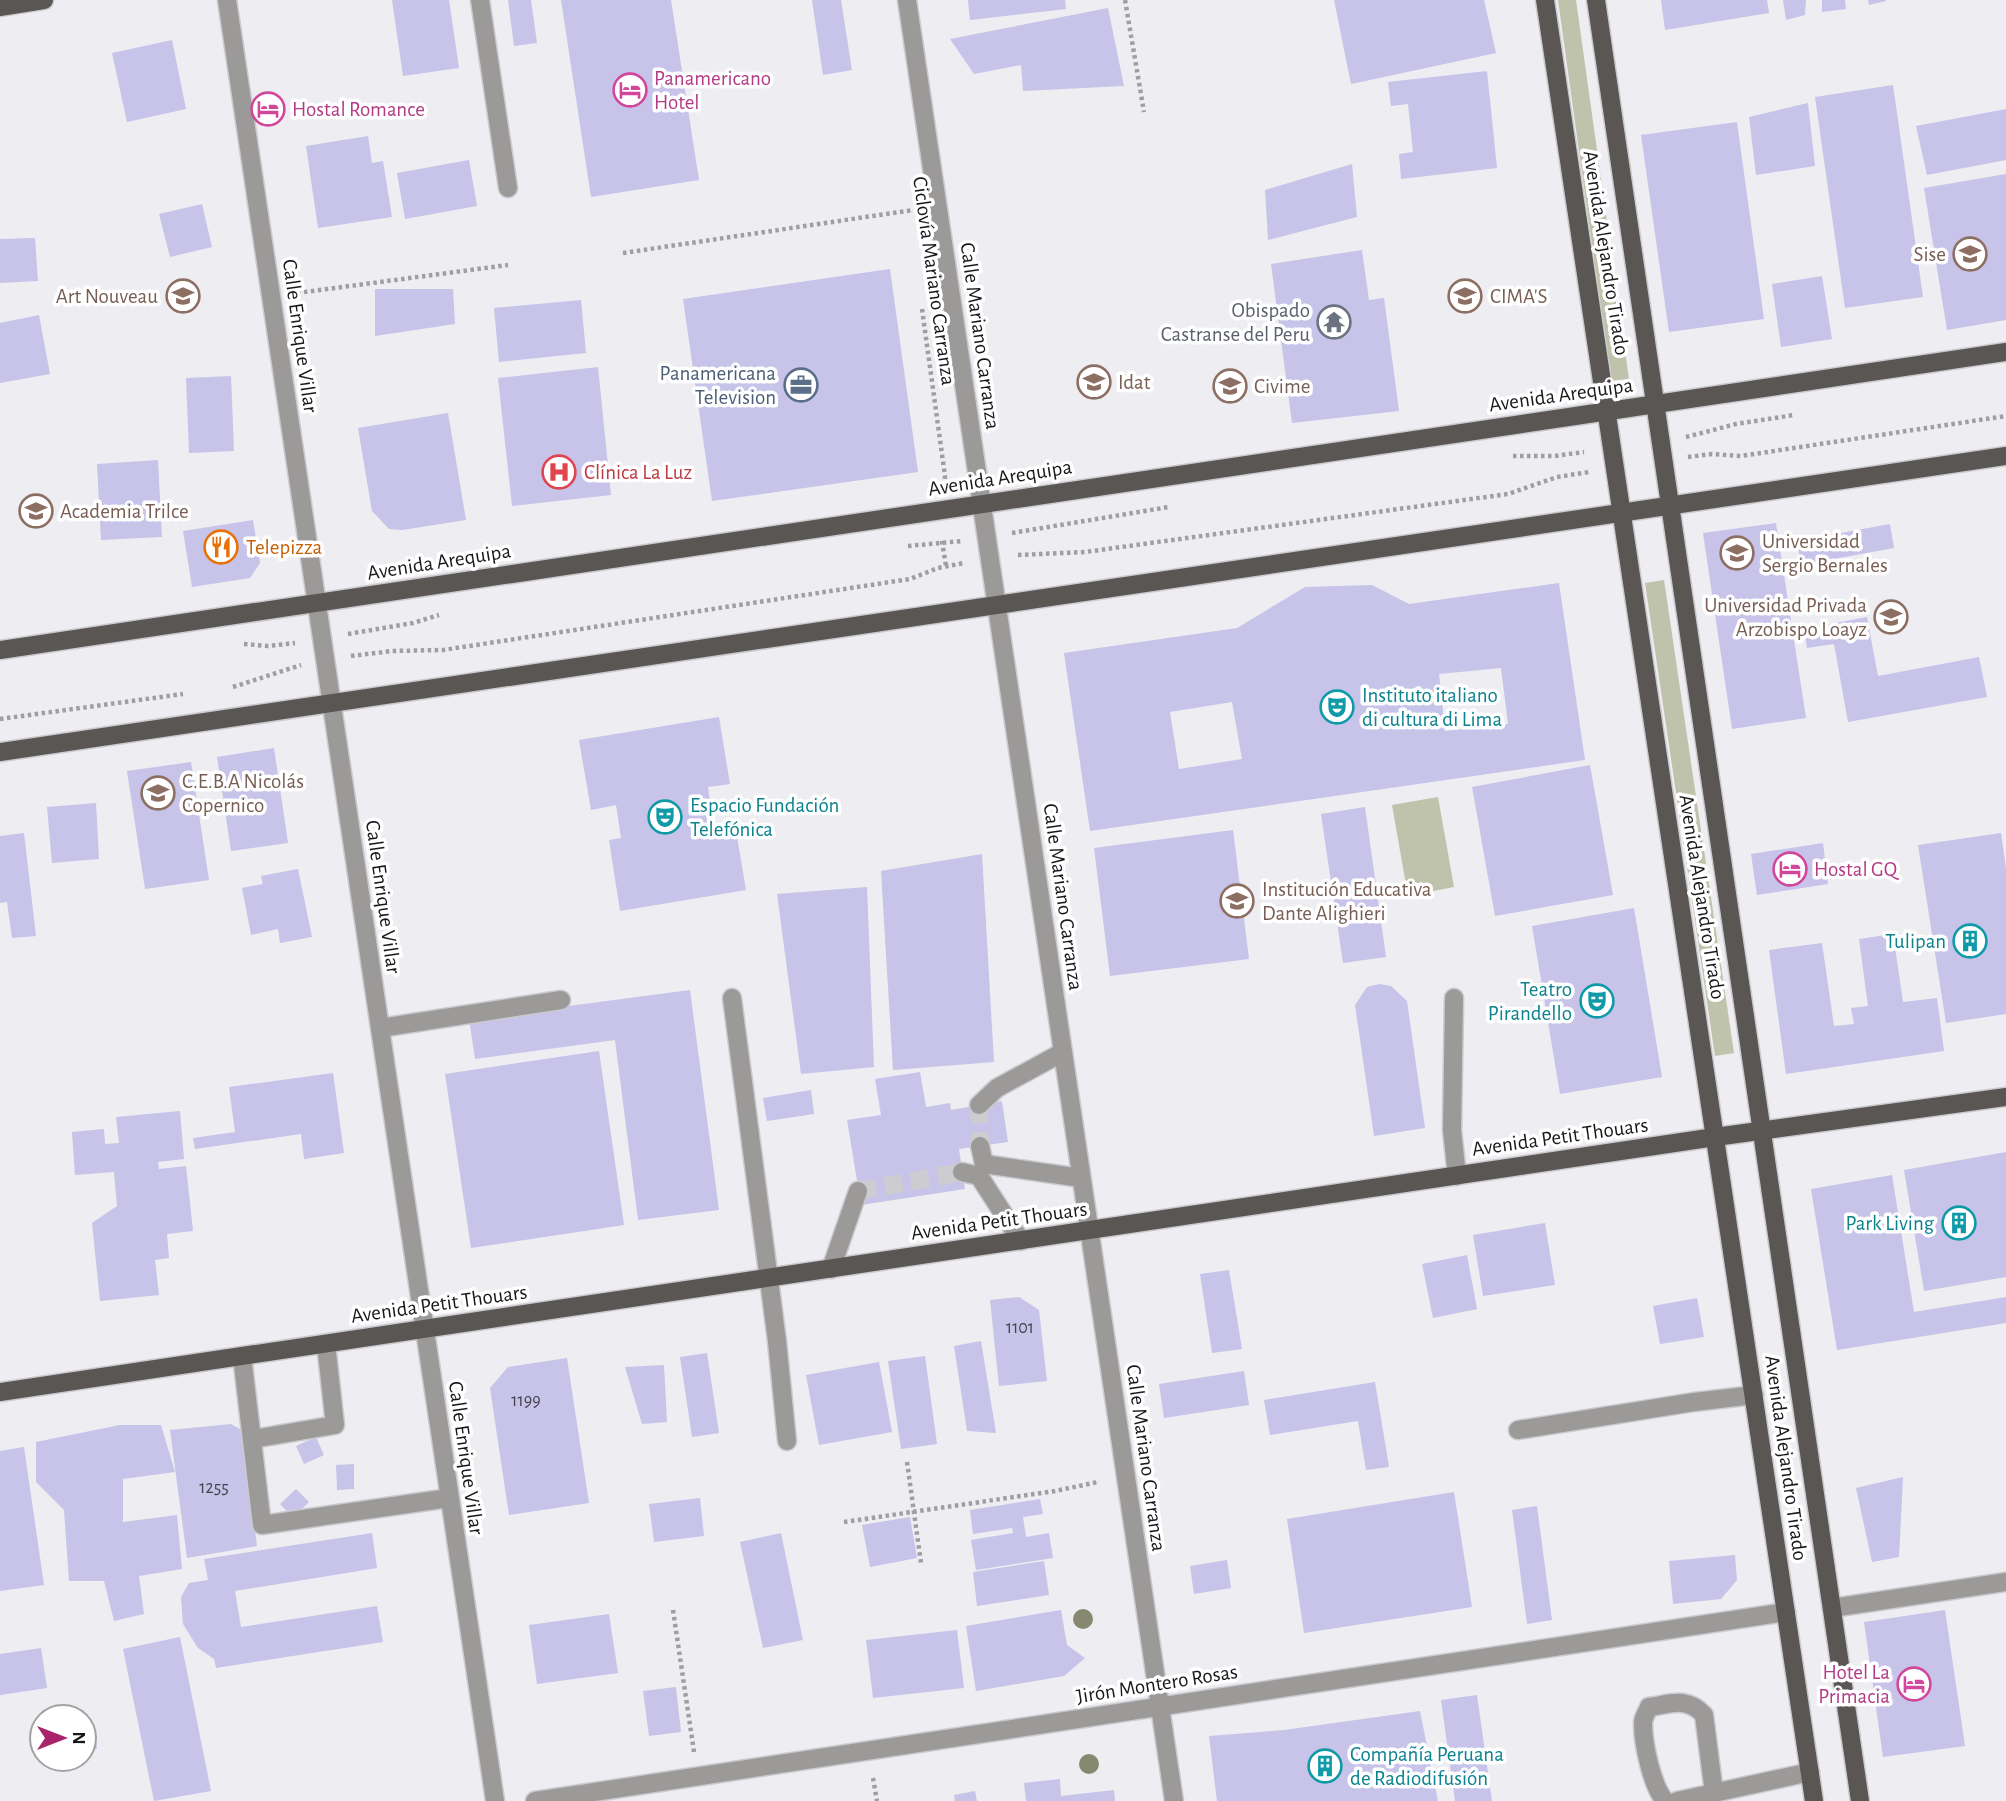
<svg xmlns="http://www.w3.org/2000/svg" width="2006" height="1801" font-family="'Alegreya Sans',sans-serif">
	<rect width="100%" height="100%" fill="#ededf2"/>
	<g fill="#c0c3ac">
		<path d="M1558 0H1576L1629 379 1611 381Z"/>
		<path d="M1664 580 1734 1053 1715 1056 1645 583Z"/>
		<path d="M1438 797 1454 887 1408 896 1392 805Z"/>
	</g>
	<g fill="#c7c3e9" fill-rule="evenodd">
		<path d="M392 0H449L459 68 403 76Z"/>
		<path d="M508 0H531L537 43 514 46Z"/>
		<path d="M561 0H671L699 180 591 197Z"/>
		<path d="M812 0H841L852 70 823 75Z"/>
		<path d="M968 0H1065L1066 9 970 20Z"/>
		<path d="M1334 0H1484L1496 53 1351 84Z"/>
		<path d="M1661 0H1767L1769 13 1665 30Z"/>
		<path d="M1783 0H1806L1805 15 1786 20Z"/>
		<path d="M1822 0H1845L1846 9 1822 12Z"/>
		<path d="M1868 0H1886V1L1869 5Z"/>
		<path d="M1108 8 1124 86 1023 91 1021 65 974 74 950 39Z"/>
		<path d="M172 40 186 109 127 122 112 53Z"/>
		<path d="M1487 71 1497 168 1401 179 1399 154 1413 152 1408 104 1391 106 1388 82Z"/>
		<path d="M1893 85 1923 297 1845 308 1815 97Z"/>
		<path d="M1808 103 1815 166 1756 175 1749 117Z"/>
		<path d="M2006 109V160L1927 175 1916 126Z"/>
		<path d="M1737 122 1764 319 1669 332 1641 135Z"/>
		<path d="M368 136 372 163 383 161 392 217 318 228 306 146Z"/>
		<path d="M469 160 477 206 405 219 397 173Z"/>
		<path d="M1352 164 1357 217 1268 240 1265 190Z"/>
		<path d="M2006 174V320L1947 330 1924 188Z"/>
		<path d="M202 204 212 247 170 257 159 214Z"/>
		<path d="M35 238 38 281 0 283V239Z"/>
		<path d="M1362 250 1369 300 1384 298 1399 411 1292 423 1271 264Z"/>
		<path d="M890 269 918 472 712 501 683 299Z"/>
		<path d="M1822 276 1832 339 1781 347 1772 284Z"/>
		<path d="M375 289H453L455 324 375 336Z"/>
		<path d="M581 300 586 353 499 362 494 308Z"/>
		<path d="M39 315 50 374 0 383V323Z"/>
		<path d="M598 367 611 495 512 506 498 378Z"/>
		<path d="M231 376 234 451 189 453 186 378Z"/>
		<path d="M448 413 466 520 402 530 389 529 372 511 358 428Z"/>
		<path d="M158 460 162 537 101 540 97 464Z"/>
		<path d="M253 520 260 563 250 578 192 587 183 531Z"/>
		<path d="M1776 523 1806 718 1732 729 1703 533Z"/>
		<path d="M1890 524 1894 548 1801 565 1797 541Z"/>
		<path d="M1559 583 1585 760 1090 831 1064 653 1237 628 1305 587 1372 585 1409 604ZM1501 668 1508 724 1445 731 1439 674ZM1232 702 1242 759 1179 769 1170 712Z"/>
		<path d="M1867 617 1878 676 1979 657 1987 697 1848 722 1834 644 1807 648 1804 629Z"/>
		<path d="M719 717 730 784 708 787 714 828 735 825 746 890 620 911 609 840 621 838 616 805 591 810 579 740Z"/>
		<path d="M274 748 288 843 231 851 217 757Z"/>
		<path d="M191 762 209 880 145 889 127 771Z"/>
		<path d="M1590 765 1613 895 1495 916 1472 787Z"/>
		<path d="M96 803 99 859 52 863 47 807Z"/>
		<path d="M1365 807 1386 957 1343 963 1321 814Z"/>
		<path d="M1233 830 1249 959 1110 976 1094 848Z"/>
		<path d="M24 833 36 936 12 938 7 902 0 903V836Z"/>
		<path d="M2001 833 2006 868V1014L1946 1023 1918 845Z"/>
		<path d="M1823 843 1828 884 1757 895 1751 854Z"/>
		<path d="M982 854 994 1062 893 1070 881 871Z"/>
		<path d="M298 869 312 937 280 943 278 929 251 935 242 888 263 884 261 876Z"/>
		<path d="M867 887 874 1067 801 1074 777 894Z"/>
		<path d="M1634 908 1662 1077 1560 1094 1532 926Z"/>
		<path d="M1893 934 1903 1002 1937 998 1944 1051 1786 1074 1769 950 1822 943 1834 1026 1854 1024 1851 1008 1868 1006 1859 939Z"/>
		<path d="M1379 984 1391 986 1407 1001 1425 1128 1374 1136 1355 1005 1367 987Z"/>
		<path d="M690 990 719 1210 638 1220 615 1040 475 1059 469 1019Z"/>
		<path d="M599 1051 624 1225 471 1248 445 1074Z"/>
		<path d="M920 1072 926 1107 950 1103 951 1110 1002 1101 1008 1142 959 1149 965 1189 861 1205 847 1120 881 1115 875 1079Z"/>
		<path d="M333 1073 344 1153 304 1159 301 1134 195 1149 193 1138 235 1132 229 1087Z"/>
		<path d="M811 1090 814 1114 767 1121 763 1098Z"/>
		<path d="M180 1111 184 1159 158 1162 159 1169 186 1166 193 1231 167 1234 169 1258 155 1260 159 1295 100 1301 92 1223 117 1206 114 1172 75 1175 72 1132 104 1129 105 1144 119 1143 116 1117Z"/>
		<path d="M2006 1152V1277L1924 1291 1904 1170Z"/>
		<path d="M1892 1175 1914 1312 2006 1297V1323L1837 1350 1811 1189Z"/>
		<path d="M1545 1223 1555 1285 1483 1296 1473 1235Z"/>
		<path d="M1467 1255 1477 1309 1433 1318 1422 1264Z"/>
		<path d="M1229 1270 1242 1349 1212 1353 1200 1274Z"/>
		<path d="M1019 1297 1039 1310 1047 1381 999 1386 990 1300Z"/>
		<path d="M1697 1298 1704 1337 1660 1344 1653 1306Z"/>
		<path d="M981 1341 996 1433 967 1431 954 1346Z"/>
		<path d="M707 1353 719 1433 692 1437 680 1357Z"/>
		<path d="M925 1356 937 1444 901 1449 888 1361Z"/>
		<path d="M567 1358 589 1503 509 1515 490 1388 508 1367Z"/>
		<path d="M879 1362 892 1432 819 1445 806 1375Z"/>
		<path d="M664 1365 667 1422 642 1424 625 1367Z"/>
		<path d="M1244 1371 1249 1405 1164 1418 1159 1384Z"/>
		<path d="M1375 1382 1389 1467 1366 1470 1358 1421 1270 1435 1264 1400Z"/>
		<path d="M231 1424 242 1430 257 1546 187 1558 170 1430Z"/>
		<path d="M120 1425H161L175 1472 123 1479V1522L177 1515 182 1569 139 1576 144 1614 114 1621 104 1581H69L64 1510 36 1482V1442Z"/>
		<path d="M316 1437 324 1455 304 1464 296 1446Z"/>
		<path d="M24 1447 44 1585 0 1591V1451Z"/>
		<path d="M354 1464V1489L337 1490 336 1465Z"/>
		<path d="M1903 1477 1899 1557 1872 1562 1856 1488Z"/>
		<path d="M296 1489 309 1502 293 1518 280 1504Z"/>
		<path d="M1454 1492 1472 1607 1304 1633 1287 1519Z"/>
		<path d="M700 1498 704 1536 654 1542 649 1504Z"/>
		<path d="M1040 1499 1043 1514 1023 1517 1026 1537 1049 1533 1053 1558 976 1570 971 1540 1013 1533 1012 1528 973 1534 970 1510Z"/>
		<path d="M1537 1506 1552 1620 1527 1624 1512 1510Z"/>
		<path d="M910 1517 917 1558 870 1567 862 1525Z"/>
		<path d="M372 1533 377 1568 235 1591 241 1627 377 1606 383 1642 216 1668 214 1659 198 1648 183 1624 181 1597 189 1583 208 1580 204 1559Z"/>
		<path d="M781 1533 803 1640 763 1648 740 1542Z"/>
		<path d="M1735 1555 1737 1580 1721 1599 1673 1604 1669 1561Z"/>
		<path d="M1227 1560 1231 1588 1194 1594 1190 1566Z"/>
		<path d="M1044 1561 1049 1595 977 1606 973 1572Z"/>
		<path d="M1061 1610 1067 1645 1085 1658 1064 1676 976 1691 966 1626Z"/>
		<path d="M1945 1610 1965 1746 1883 1757 1864 1622Z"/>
		<path d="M609 1614 618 1673 537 1684 529 1625Z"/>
		<path d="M957 1630 964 1688 873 1698 866 1640Z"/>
		<path d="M180 1637 211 1791 154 1801 123 1649Z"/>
		<path d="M41 1648 47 1688 0 1695V1654Z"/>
		<path d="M676 1687 681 1732 649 1736 643 1691Z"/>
		<path d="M1477 1695 1492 1801H1455L1441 1700Z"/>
		<path d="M1420 1711 1438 1801H1217L1209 1736 1284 1730Z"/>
		<path d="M84 1722H93L97 1749H84Z"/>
		<path d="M1060 1779 1061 1796 1114 1790 1115 1801H1026L1024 1783Z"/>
		<path d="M975 1791 977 1801H955L954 1795Z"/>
	</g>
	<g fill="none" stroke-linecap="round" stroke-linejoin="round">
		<g stroke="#cdcdd1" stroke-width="18" stroke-dasharray="18 9" stroke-linecap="butt">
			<path d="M979 1105 980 1146"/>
			<path d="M858 1191 962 1172"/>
		</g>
		<defs>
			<g id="minor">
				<path d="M227 0 495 1801"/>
				<path d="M480 0 508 188"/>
				<path d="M907 0 1174 1801"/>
				<path d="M732 998 777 1341 787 1441"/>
				<path d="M1454 998 1452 1130 1457 1176"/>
				<path d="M380 1028 561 1000"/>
				<path d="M979 1105 997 1088 1063 1052"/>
				<path d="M980 1146 984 1164 1081 1178"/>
				<path d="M962 1172 979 1176 1021 1241"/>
				<path d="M831 1269 858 1191"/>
				<path d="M242 1356 262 1525 449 1498"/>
				<path d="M1518 1430 1694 1402 1754 1395"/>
				<path d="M253 1439 335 1425 326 1344"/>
				<path d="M1832 1608 2006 1582"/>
				<path d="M535 1801 1786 1612"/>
				<path d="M1665 1801C1652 1786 1643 1744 1643 1723 1643 1717 1647 1713 1649 1707 1671 1704 1687 1696 1704 1715L1714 1793"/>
				<path d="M1677 1801 1810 1772"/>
			</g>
			<g id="major">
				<path d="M1545 0 1814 1801"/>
				<path d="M1596 0 1860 1801"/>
				<path d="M0 7 44 0"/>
				<path d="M0 650 2006 352"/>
				<path d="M0 752 2006 456"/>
				<path d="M0 1392 1715 1137 2006 1097"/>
			</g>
		</defs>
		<use href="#minor" stroke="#cbcbcf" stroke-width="21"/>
		<use href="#major" stroke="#cbcbcf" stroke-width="21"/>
		<g stroke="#9f9fa3" stroke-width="4.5" stroke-dasharray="3.5 3.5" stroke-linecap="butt">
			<path d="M1125 0 1144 112"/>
			<path d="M623 253 913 210"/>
			<path d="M297 293 508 265"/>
			<path d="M922 309 945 476 944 484"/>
			<path d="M1686 437 1736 424 1794 415"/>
			<path d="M1513 456H1555L1584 452"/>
			<path d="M1688 457 1712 454 1741 456 2006 416"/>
			<path d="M1012 533 1169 507"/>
			<path d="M942 541 946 566"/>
			<path d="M908 546 962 541"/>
			<path d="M1018 555 1085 552 1508 494 1557 477 1589 472"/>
			<path d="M348 634 413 623 439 615"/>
			<path d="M244 644 268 646 295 643"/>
			<path d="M351 656 392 651 443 650 910 579 938 568 964 563"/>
			<path d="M233 687 301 665"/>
			<path d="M0 719 183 694"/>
			<path d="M907 1462 921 1563"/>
			<path d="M844 1522 1055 1491 1098 1482"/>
			<path d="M673 1610 694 1752"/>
			<path d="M873 1778 877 1801"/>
		</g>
		<use href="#minor" stroke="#9c9a99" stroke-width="18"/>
		<use href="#major" stroke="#595654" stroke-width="18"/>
	</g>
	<g fill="#878870">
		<circle cx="1083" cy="1619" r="10"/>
		<circle cx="1089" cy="1764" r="10"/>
	</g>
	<defs>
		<symbol id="hotel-ring" viewBox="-11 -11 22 22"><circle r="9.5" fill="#fff" stroke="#d1479c" stroke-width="1.5"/><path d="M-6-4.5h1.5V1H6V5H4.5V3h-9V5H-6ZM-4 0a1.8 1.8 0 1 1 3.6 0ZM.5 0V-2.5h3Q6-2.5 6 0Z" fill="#d1479c"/></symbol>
		<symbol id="university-ring" viewBox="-11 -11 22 22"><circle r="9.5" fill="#fff" stroke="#8d6e63" stroke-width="1.5"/><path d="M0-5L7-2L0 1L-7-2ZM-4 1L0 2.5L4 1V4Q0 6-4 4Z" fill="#8d6e63"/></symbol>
		<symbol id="school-ring" viewBox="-11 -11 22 22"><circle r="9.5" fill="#fff" stroke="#8d6e63" stroke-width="1.5"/><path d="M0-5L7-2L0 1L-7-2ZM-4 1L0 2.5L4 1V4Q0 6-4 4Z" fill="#8d6e63"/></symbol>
		<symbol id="temple-ring" viewBox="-11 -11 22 22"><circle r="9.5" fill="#fff" stroke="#6b7280" stroke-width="1.5"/><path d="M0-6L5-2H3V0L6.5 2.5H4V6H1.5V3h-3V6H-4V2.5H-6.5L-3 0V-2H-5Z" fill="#6b7280"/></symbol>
		<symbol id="office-ring" viewBox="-11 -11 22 22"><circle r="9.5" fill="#fff" stroke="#5c6f8a" stroke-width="1.5"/><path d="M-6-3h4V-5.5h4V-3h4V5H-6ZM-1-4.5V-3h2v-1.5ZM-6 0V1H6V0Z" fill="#5c6f8a"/></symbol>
		<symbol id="hospital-ring" viewBox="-11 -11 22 22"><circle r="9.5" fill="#fff" stroke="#e0444e" stroke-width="1.5"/><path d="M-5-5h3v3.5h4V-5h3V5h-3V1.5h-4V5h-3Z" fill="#e0444e"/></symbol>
		<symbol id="restaurant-ring" viewBox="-11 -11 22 22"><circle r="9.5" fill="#fff" stroke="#e8710a" stroke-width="1.5"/><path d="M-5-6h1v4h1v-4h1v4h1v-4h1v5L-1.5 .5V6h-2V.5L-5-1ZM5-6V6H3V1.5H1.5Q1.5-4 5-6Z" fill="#e8710a"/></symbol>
		<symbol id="theatre-ring" viewBox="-11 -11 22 22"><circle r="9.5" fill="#fff" stroke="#0f9aa8" stroke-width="1.5"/><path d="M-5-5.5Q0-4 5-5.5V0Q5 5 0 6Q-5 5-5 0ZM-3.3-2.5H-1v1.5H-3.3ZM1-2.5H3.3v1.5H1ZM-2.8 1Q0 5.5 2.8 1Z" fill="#0f9aa8"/></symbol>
		<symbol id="building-ring" viewBox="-11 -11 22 22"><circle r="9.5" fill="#fff" stroke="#0f9aa8" stroke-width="1.5"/><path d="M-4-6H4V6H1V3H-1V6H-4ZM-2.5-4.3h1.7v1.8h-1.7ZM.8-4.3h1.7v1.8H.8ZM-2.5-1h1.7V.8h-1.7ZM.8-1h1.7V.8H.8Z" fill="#0f9aa8"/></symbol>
	</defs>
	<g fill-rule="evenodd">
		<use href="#hotel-ring" x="611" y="71" width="38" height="38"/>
		<use href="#hotel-ring" x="249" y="90" width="38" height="38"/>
		<use href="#university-ring" x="1951" y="235" width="38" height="38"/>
		<use href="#school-ring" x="164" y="277" width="38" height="38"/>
		<use href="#university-ring" x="1446" y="277" width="38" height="38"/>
		<use href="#temple-ring" x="1315" y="303" width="38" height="38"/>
		<use href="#university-ring" x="1075" y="363" width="38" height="38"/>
		<use href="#office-ring" x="782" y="366" width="38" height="38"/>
		<use href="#university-ring" x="1211" y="367" width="38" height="38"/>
		<use href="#hospital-ring" x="540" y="453" width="38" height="38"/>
		<use href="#university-ring" x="17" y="492" width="38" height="38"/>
		<use href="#restaurant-ring" x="202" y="528" width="38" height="38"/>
		<use href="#university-ring" x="1718" y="534" width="38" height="38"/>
		<use href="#university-ring" x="1872" y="598" width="38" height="38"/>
		<use href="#theatre-ring" x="1318" y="688" width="38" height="38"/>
		<use href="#school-ring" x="139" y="774" width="38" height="38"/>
		<use href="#theatre-ring" x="646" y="798" width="38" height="38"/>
		<use href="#hotel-ring" x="1771" y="850" width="38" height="38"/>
		<use href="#school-ring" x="1218" y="882" width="38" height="38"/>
		<use href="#building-ring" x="1951" y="922" width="38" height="38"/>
		<use href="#theatre-ring" x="1578" y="982" width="38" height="38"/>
		<use href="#building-ring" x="1940" y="1204" width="38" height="38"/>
		<use href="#hotel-ring" x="1895" y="1665" width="38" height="38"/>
		<use href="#building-ring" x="1306" y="1747" width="38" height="38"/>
	</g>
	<g text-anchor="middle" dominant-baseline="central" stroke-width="7" stroke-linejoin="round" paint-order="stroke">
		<g font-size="18" fill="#44424d">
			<text x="1020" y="1328">1101</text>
			<text x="526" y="1401">1199</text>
			<text x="214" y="1488">1255</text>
		</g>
		<g font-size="21" fill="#b23c85" stroke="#fff" text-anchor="start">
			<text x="654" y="78">Panamericano<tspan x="654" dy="24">Hotel</tspan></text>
			<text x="292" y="109">Hostal Romance</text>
			<text x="1814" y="869">Hostal GQ</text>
			<text x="1890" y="1672" text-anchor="end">Hotel La<tspan x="1890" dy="24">Primacia</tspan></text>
		</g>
		<g font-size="21" fill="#181719" stroke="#fff">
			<text transform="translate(1606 253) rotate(81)">Avenida Alejandro Tirado</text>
			<text transform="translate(934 281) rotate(82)">Ciclovía Mariano Carranza</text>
			<text transform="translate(300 336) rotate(82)">Calle Enrique Villar</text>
			<text transform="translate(980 336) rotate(82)">Calle Mariano Carranza</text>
			<text transform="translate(1561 395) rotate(-8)">Avenida Arequipa</text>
			<text transform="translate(1000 478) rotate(-9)">Avenida Arequipa</text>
			<text transform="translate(439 562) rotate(-9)">Avenida Arequipa</text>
			<text transform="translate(383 897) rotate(82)">Calle Enrique Villar</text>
			<text transform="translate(1063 897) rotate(82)">Calle Mariano Carranza</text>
			<text transform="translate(1702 897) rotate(81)">Avenida Alejandro Tirado</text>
			<text transform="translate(1560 1137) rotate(-8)">Avenida Petit Thouars</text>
			<text transform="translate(999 1221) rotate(-8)">Avenida Petit Thouars</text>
			<text transform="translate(439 1304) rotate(-8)">Avenida Petit Thouars</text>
			<text transform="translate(466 1458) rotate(82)">Calle Enrique Villar</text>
			<text transform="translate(1146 1458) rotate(82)">Calle Mariano Carranza</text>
			<text transform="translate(1786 1458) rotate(82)">Avenida Alejandro Tirado</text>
			<text transform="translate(1157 1684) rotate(-9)">Jirón Montero Rosas</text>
		</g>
		<g font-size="21" fill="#785e54" stroke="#fff" text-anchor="start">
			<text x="1946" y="254" text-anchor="end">Sise</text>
			<text x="158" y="296" text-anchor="end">Art Nouveau</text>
			<text x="1490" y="296">CIMA'S</text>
			<text x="1118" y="382">Idat</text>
			<text x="1254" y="386">Civime</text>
			<text x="60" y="511">Academia Trilce</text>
			<text x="1762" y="541">Universidad<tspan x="1762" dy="24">Sergio Bernales</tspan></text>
			<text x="1867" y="605" text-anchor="end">Universidad Privada<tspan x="1867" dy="24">Arzobispo Loayz</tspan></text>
			<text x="182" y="781">C.E.B.A Nicolás<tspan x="182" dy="24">Copernico</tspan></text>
			<text x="1262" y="889">Institución Educativa<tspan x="1262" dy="24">Dante Alighieri</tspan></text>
		</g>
		<g font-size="21" fill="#5b616d" stroke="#fff" text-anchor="end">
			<text x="1310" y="310">Obispado<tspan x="1310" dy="24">Castranse del Peru</tspan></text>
		</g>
		<g font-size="21" fill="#4e5e75" stroke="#fff" text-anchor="end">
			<text x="776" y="373">Panamericana<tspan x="776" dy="24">Television</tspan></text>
		</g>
		<g font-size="21" fill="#be3a42" stroke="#fff" text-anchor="start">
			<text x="584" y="472">Clínica La Luz</text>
		</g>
		<g font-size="21" fill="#c56008" stroke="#fff" text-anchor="start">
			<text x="246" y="547">Telepizza</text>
		</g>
		<g font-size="21" fill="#0d838f" stroke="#fff" text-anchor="start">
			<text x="1362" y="695">Instituto italiano<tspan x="1362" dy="24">di cultura di Lima</tspan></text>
			<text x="690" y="805">Espacio Fundación<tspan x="690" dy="24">Telefónica</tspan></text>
			<text x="1946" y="941" text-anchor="end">Tulipan</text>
			<text x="1572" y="989" text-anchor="end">Teatro<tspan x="1572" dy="24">Pirandello</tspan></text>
			<text x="1934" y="1223" text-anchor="end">Park Living</text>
			<text x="1350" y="1754">Compañía Peruana<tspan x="1350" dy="24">de Radiodifusión</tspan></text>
		</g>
	</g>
	<g transform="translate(63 1738) rotate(90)"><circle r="33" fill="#ffffff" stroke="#a3a2a3" stroke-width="2"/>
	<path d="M0-5L12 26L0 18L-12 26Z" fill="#a8226c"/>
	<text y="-10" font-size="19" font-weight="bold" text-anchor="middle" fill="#181719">N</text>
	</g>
</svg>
